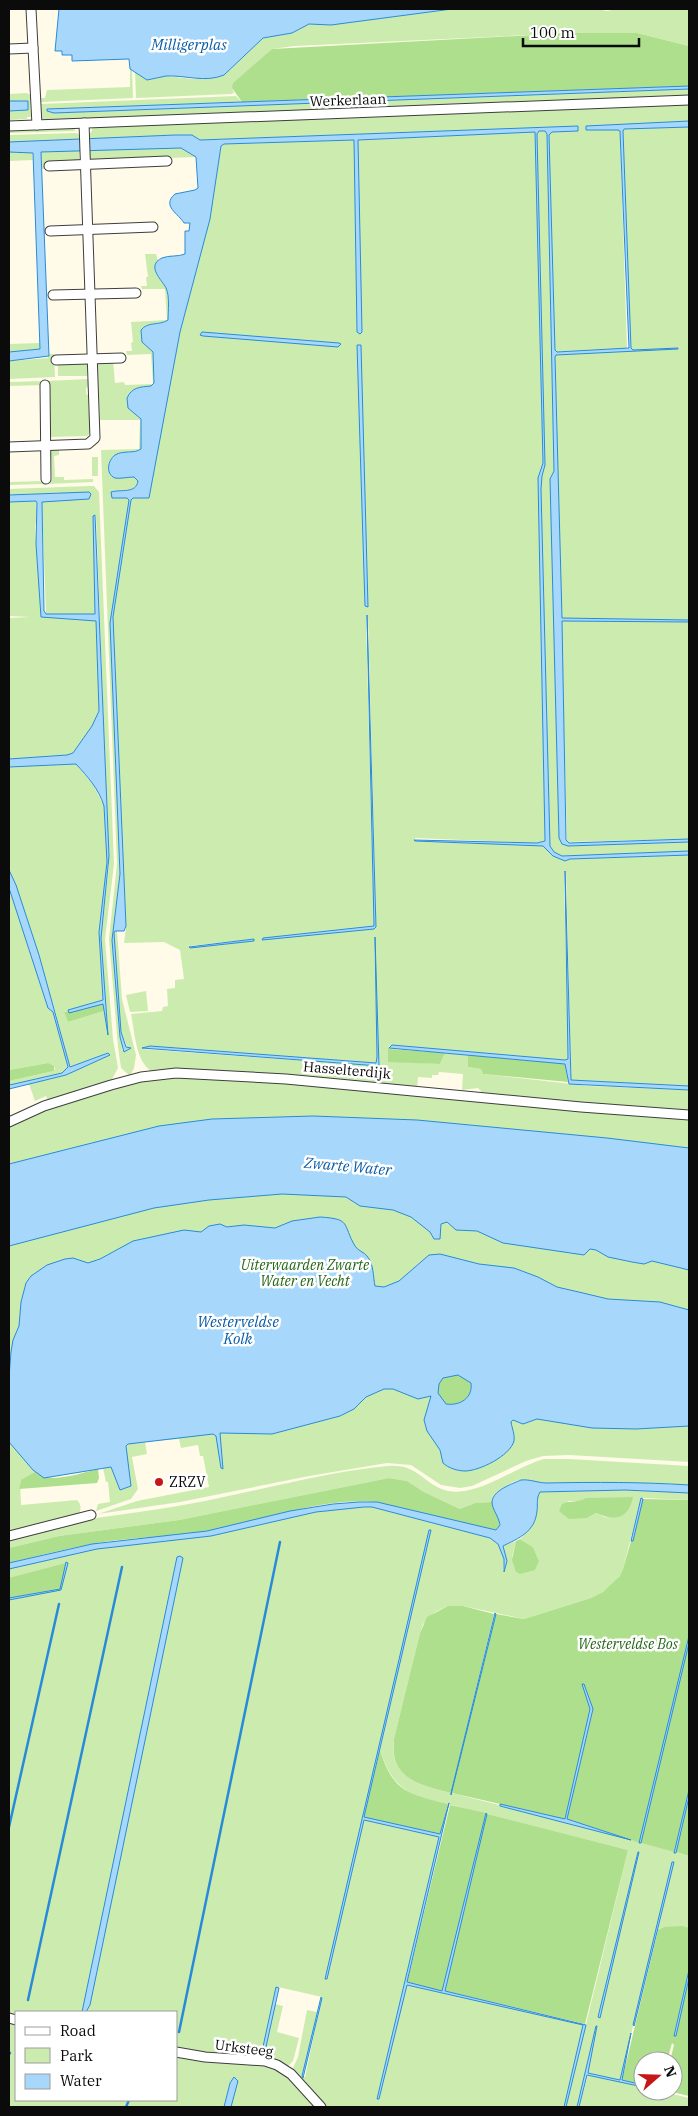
<svg xmlns="http://www.w3.org/2000/svg" width="698" height="2116" font-family="'IBM Plex Serif',serif">
	<rect width="100%" height="100%" fill="#fffbe8"/>
	<g fill="#ccecaf" fill-rule="evenodd">
		<path d="M452 9H597L607 11 617 9 689 10V46L637 33H572L295 46 272 49 232 88 234 93 231 94 136 98 135 71 147 80 166 76 193 79 224 75 263 38 292 33 309 24 331 25Z"/>
		<path d="M130 69H132L133 98 41 102 40 98H45L47 90 130 87Z"/>
		<path d="M689 89V95L164 117 42 119 41 104 236 96 242 102 47 109 54 113Z"/>
		<path d="M27 93 30 95 31 117H27V119L9 120V111L28 110 27 101H9V94Z"/>
		<path d="M689 103V121L586 126V130H618L620 131 627 349 557 352 555 350 549 135 551 132 578 131V126L199 140 192 135H175L89 139V134L92 131V126Z"/>
		<path d="M689 127V620L563 619 561 616 555 355 678 348 633 350 631 348 623 131 624 129Z"/>
		<path d="M74 128 75 131 9 133V130Z"/>
		<path d="M545 131 547 134 554 471 550 479 559 838 562 844 568 846 689 842V851L562 856 554 852 550 846 541 489 542 476 545 465 537 134 539 131Z"/>
		<path d="M535 132 543 463 538 478 545 841 537 843 415 838V841L543 846 565 861 570 859 689 855V1086L571 1080 566 872H564L568 1059 565 1060 392 1045 388 1047V1061L440 1064 445 1053 468 1055V1067L481 1069 483 1074 589 1086 689 1090V1112L480 1095 481 1091 478 1088 462 1090 463 1074 439 1072 438 1075H432V1078L418 1077 417 1088 151 1071C135 1060 135 1032 131 1014L162 1011 163 1007 168 1006 167 989 175 988V980L184 979 180 950 164 942 124 943 126 928 113 617 131 500 133 498 149 497 180 332 210 219 221 146 224 144 354 140 357 332 361 333 358 140ZM357 345 361 346 367 607 358 353ZM368 616 376 927 263 938 374 926 366 617ZM375 937 379 1066 143 1049 150 1046 377 1063ZM254 939V941L190 948V946Z"/>
		<path d="M75 133 79 134V139L9 142V135Z"/>
		<path d="M181 148 196 157 168 158V156L90 159 89 150Z"/>
		<path d="M79 150V160L48 161V169H42L41 152Z"/>
		<path d="M9 152H32L33 160 9 161Z"/>
		<path d="M145 254H156L158 261C152 276 165 281 167 290 169 299 168 310 168 319L165 322 146 325 141 330 142 342 153 352 154 383 151 386C140 387 132 387 127 398L128 408 141 419 142 449 115 455 109 472 115 478 134 477 138 481C136 493 124 490 113 491L112 498H127L129 500 110 623 120 874 112 940 120 1037 123 1051 127 1047 121 1032 114 933 117 930 122 999 136 1055 134 1068 130 1076 121 1068 118 1047 109 939 117 864 101 450 139 449 140 420H100L97 362 113 361 115 383 124 382 125 385 153 384 151 354 127 355 126 351H132L131 343 133 342 131 322 167 320 165 289H142L141 286H147L146 277H148Z"/>
		<path d="M40 343V349L9 352V344Z"/>
		<path d="M49 354H54L55 377 9 379V361L48 358Z"/>
		<path d="M87 362V376H58V363Z"/>
		<path d="M88 379V387L86 388V394L88 395 90 432 88 436 50 437V421L46 381Z"/>
		<path d="M43 381 44 385 9 386V382Z"/>
		<path d="M59 449V455L54 456 55 477H64V480L93 479V482L48 484 47 480H52L51 456H49L48 450Z"/>
		<rect x="92" y="457" width="6" height="19"/>
		<path d="M45 481 44 484 9 485V482Z"/>
		<path d="M89 486H94L99 492 114 864 105 939 113 1039 118 1068 110 1083 49 1102 46 1096 35 1101 29 1084 66 1075 110 1055 108 1053 70 1067 56 1014 16 885 9 870V767L76 764 94 786 104 806 107 862 99 932 103 1000 64 1012 68 1022 104 1011 108 1035 101 938 109 864 96 516 95 515V614H46L42 502 89 492 9 495V489Z"/>
		<path d="M36 501 38 514 35 526 41 617 96 621 99 711 92 726 73 753 67 755 9 759V618L30 617 9 616V502Z"/>
		<path d="M563 620 689 622V839L567 842 561 622Z"/>
		<path d="M9 888 48 1008 53 1012 68 1067 62 1073 9 1085V1081L54 1071 55 1068 48 1063 9 1070Z"/>
		<path d="M146 991 148 1011 130 1012 126 995Z"/>
		<path d="M199 1076 689 1118V1462L569 1455 543 1456 526 1461 472 1486 460 1488 441 1485 411 1465 387 1463 309 1476 180 1502 98 1514 137 1501 209 1487 203 1456H200L198 1445 181 1448 179 1439 145 1442 147 1454 132 1457 138 1489 131 1499 96 1511 98 1504 110 1502 108 1482H106L103 1468 24 1479 20 1482 21 1505 77 1500C82 1505 81 1510 78 1516L9 1534V1126L30 1115 141 1079Z"/>
		<path d="M544 1459H569L689 1466V1485C641 1482 593 1483 544 1483 537 1483 529 1480 521 1480 510 1481 496 1492 492 1502L475 1503 460 1509 424 1492 407 1481 389 1478 179 1520 59 1536 9 1548V1538C33 1532 58 1523 82 1520 123 1514 165 1509 205 1501 266 1489 326 1472 387 1466 419 1463 423 1485 448 1491 478 1497 515 1467 544 1459Z"/>
		<path d="M625 1490 689 1493V1500L641 1498 623 1569 616 1582 603 1592 591 1598 524 1619 463 1606H448L435 1612 423 1624 420 1633 393 1744C393 1781 422 1785 451 1793V1795L452 1793 566 1822 689 1856V1928L664 1927 658 1930 673 1862 620 2080 588 2073 596 2026 577 2107H566L628 1850 416 1796C395 1786 387 1771 380 1750L430 1530 325 1979H327L364 1820 439 1837 377 2099H379L407 1985 583 2025 564 2107H324L292 2070 298 2057 307 2010 317 2012 302 2076 305 2077 322 1997 278 1987 262 2056H264L275 2004 283 2006 277 2032 299 2038 293 2061 287 2067 176 2050V2012H16V2018L9 2016V1569L97 1549 211 1536 316 1512 364 1507H372L490 1538 498 1544 504 1559 503 1571 504 1572 507 1561 503 1549 505 1545 516 1541 512 1557 539 1561 533 1547 520 1539C527 1533 536 1518 537 1509 538 1502 536 1498 540 1492ZM567 1501H581L609 1519 596 1513 587 1518ZM638 1852 639 1853 599 2017H598Z"/>
		<path d="M9 2020 16 2022V2100H176V2054L254 2062 286 2072 318 2107H231L238 2081 230 2083 224 2107H9Z"/>
		<path d="M588 2075 643 2087V2091H660L689 2098V2107H579Z"/>
	</g>
	<g fill="#aedf8c">
		<path d="M572 33H637L689 46V86L242 102 232 88 233 83 272 49Z"/>
		<path d="M103 1003 104 1011 68 1022 64 1012Z"/>
		<path d="M388 1047 390 1049 445 1053 440 1064 388 1062Z"/>
		<path d="M468 1055 565 1064 568 1082 483 1074 481 1069 468 1067Z"/>
		<path d="M48 1063 54 1066V1071L9 1081V1070Z"/>
		<path d="M458 1375 471 1383C473 1398 460 1406 446 1404L438 1393 439 1384 443 1378Z"/>
		<path d="M98 1469 99 1478 97 1483 19 1489 21 1480 35 1472C50 1485 80 1473 98 1469Z"/>
		<path d="M389 1478 407 1481 424 1492 460 1509 475 1503 492 1502 499 1521V1527L495 1530 377 1502C319 1497 265 1521 208 1531 176 1536 142 1537 110 1541 76 1546 42 1555 9 1563V1548L59 1536 179 1520Z"/>
		<path d="M633 1497C628 1520 615 1521 596 1513L587 1518 569 1519 559 1511 562 1504C570 1500 578 1503 586 1498Z"/>
		<path d="M643 1499 689 1500V1636L640 1843 567 1819 593 1710 583 1684 590 1709 565 1819 452 1793 496 1614 524 1619 591 1598 603 1592 619 1577 623 1569 631 1541H633Z"/>
		<path d="M520 1539 533 1547 539 1561 535 1570 520 1574 516 1572 512 1560 516 1541Z"/>
		<path d="M66 1563 60 1588 9 1598V1578Z"/>
		<path d="M448 1606H463L494 1614 451 1793C420 1785 389 1779 394 1739L420 1633 427 1617Z"/>
		<path d="M689 1643V1790L674 1852 641 1843Z"/>
		<path d="M380 1750C393 1792 408 1794 448 1804L440 1834 364 1817Z"/>
		<path d="M689 1797V1856L676 1852Z"/>
		<path d="M450 1805 486 1813 442 1991 407 1983Z"/>
		<path d="M487 1814 628 1850 585 2024 445 1991Z"/>
		<path d="M682 1926 689 1928V1970L674 2035 676 2036 689 1978V2096L668 2091H673V2061H670L674 2045 672 2043 667 2061H643V2085L622 2080 658 1930 664 1927Z"/>
	</g>
	<g fill="#a7d8fc" stroke="#288bd9" fill-rule="evenodd">
		<path d="M59 9H452L331 25 309 24 292 33 263 38 224 75C205 83 186 75 166 76 160 77 153 79 147 80L130 69 129 59 72 61V55H62V51H55Z"/>
		<path d="M689 86V89L54 113 47 111V109Z"/>
		<path d="M9 101H28V110L9 111Z"/>
		<path d="M689 121V127L624 129 623 131 631 348 633 350 678 348V349L556 355 555 357 562 618 689 620V622L562 621 566 840 569 843 689 839V842L568 846 562 844 559 838 550 479 554 471 547 134 545 131H539L537 134 545 465 542 476 541 489 550 846 554 852 562 856 689 851V855L570 859 565 861 553 856 543 846 415 841 414 840 537 843 545 841 538 478 543 463 535 132 358 140 362 332 360 334 357 332 354 140 224 144 221 146 210 219 180 332 149 498H133L131 500 113 617 126 926 124 931H115L114 933 121 1032 126 1047 131 1048 124 1052 120 1037 112 940 120 874 110 623 129 500 127 498H112L111 492C121 489 136 494 138 481L134 477C128 477 120 479 115 478 105 474 108 460 115 455 123 450 134 454 141 449V419L128 408 127 398C132 387 140 387 151 386L154 383 153 352 142 342 141 330C148 321 159 326 168 320 168 312 170 296 166 288 163 281 145 266 162 258 169 255 178 257 185 254V231H189L190 223H184C179 214 161 206 175 194L195 190 198 188 196 157 181 148 41 152 49 356 9 361V352L40 349 33 153 9 152V142L175 135H192L200 140 578 126V131L552 132 549 135 555 350 557 352 629 348 620 131 618 130H586V126Z"/>
		<path d="M202 332 339 343 341 344 338 347 203 336 200 335Z"/>
		<path d="M357 345H361L368 607 365 606Z"/>
		<path d="M89 492 91 494 89 499 42 502 44 611 46 614H95L93 516 95 515 109 856 101 938 108 1035 103 1004 69 1013 68 1010 103 1000 99 932 107 862 104 806C99 789 87 776 76 764L9 767V759L67 755 73 753 92 726 99 711 96 621 41 617 36 544 37 503 36 501 9 502V495Z"/>
		<path d="M367 615 376 927 374 929 262 940 263 938 374 926Z"/>
		<path d="M9 870 16 885 39 955 70 1067 108 1053 110 1055 66 1075 9 1089V1085L14 1084 62 1073 68 1067 53 1012 48 1008 9 888Z"/>
		<path d="M565 871 571 1080 689 1086V1090L569 1084 565 1064 389 1048 392 1045 565 1060 568 1059Z"/>
		<path d="M375 937 379 1066 142 1048 150 1046 376 1063 377 1057Z"/>
		<path d="M254 939V941L190 948 189 947Z"/>
		<path d="M313 1116 417 1120 607 1138 689 1148V1270L652 1261 644 1264 632 1262 608 1257 596 1250 590 1249 584 1255 503 1243 477 1231 456 1230 447 1222 441 1224 440 1239H434L430 1232 411 1217 393 1210 360 1206 346 1197 282 1194 209 1200 154 1208 9 1246V1164L159 1126 212 1119Z"/>
		<path d="M320 1217C352 1219 342 1224 355 1246 358 1251 364 1252 367 1256 374 1264 373 1277 375 1286L384 1287 399 1281 429 1255 440 1254 479 1264 514 1268 538 1277 557 1287 583 1293 608 1299 660 1302 689 1310V1426L636 1429 592 1428 537 1419 523 1424 513 1420 511 1422C512 1428 515 1435 514 1441 510 1456 479 1471 465 1471 458 1471 448 1468 443 1463L440 1450 427 1431 424 1420 431 1396 418 1399 393 1389H384L366 1397 354 1409 340 1416 272 1434 220 1433 223 1469 221 1468 216 1436 213 1434 128 1444 126 1446 131 1486 120 1490 111 1467 44 1478 33 1470 9 1442V1377L11 1352 13 1340 19 1326 21 1302 26 1283 31 1276 47 1265 65 1259 73 1258 88 1263 100 1259 133 1241 184 1230 201 1232 209 1226 220 1224 227 1227 244 1225 275 1228 292 1221ZM458 1375 471 1383C473 1398 460 1406 446 1404L438 1393 439 1384 443 1378Z"/>
		<path d="M521 1480C530 1479 538 1483 547 1483 595 1482 642 1482 689 1485V1493L625 1490 540 1492C536 1499 538 1504 537 1511 535 1532 519 1538 503 1546L507 1561 504 1572V1559L498 1544 490 1538 372 1507H364L316 1512 211 1536 97 1549 9 1569V1563L92 1544 207 1531 290 1511 333 1504 359 1502H377L496 1530 500 1525C499 1517 492 1509 492 1502 493 1490 512 1484 521 1480Z"/>
		<path d="M641 1498 643 1499 633 1541H631Z"/>
		<path d="M429 1530H431L364 1817 440 1834 449 1803 407 1982 442 1991 486 1813 487 1814 445 1991 586 2025 566 2107H564L583 2025 407 1985 379 2099H377L439 1837 364 1820 327 1979H325Z"/>
		<path d="M180 1556 183 1558 90 2005 86 2012H82L177 1557Z"/>
		<path d="M66 1562 68 1563 61 1590 9 1600V1598L60 1589Z"/>
		<path d="M495 1613 496 1614 451 1795V1793Z"/>
		<path d="M689 1636V1643L641 1843H639Z"/>
		<path d="M582 1684H584L593 1709 567 1819 631 1840 500 1806V1804L565 1819 590 1709Z"/>
		<path d="M689 1790V1797L676 1853H674Z"/>
		<path d="M638 1852H639L600 2018 598 2017Z"/>
		<path d="M672 1862H674L634 2026 633 2025Z"/>
		<path d="M689 1970V1978L676 2036H674Z"/>
		<path d="M276 1987 279 1988 264 2056H261Z"/>
		<path d="M321 1997 322 1998 303 2078 302 2076Z"/>
		<path d="M596 2026H597L588 2073 620 2080 631 2033 622 2080 643 2085V2087L587 2075 579 2107H577Z"/>
		<path d="M234 2077 238 2081 231 2107H224L230 2083Z"/>
	</g>
	<g fill="none" stroke-linecap="round" stroke-linejoin="round">
		<g stroke="#288bd9" stroke-width="2.5">
			<path d="M9 1827 59 1604"/>
			<path d="M28 2000 122 1567"/>
			<path d="M179 2032 280 1542"/>
			<path d="M9 2054 10 2053"/>
			<path d="M126 2107 129 2100"/>
		</g>
		<defs>
			<g id="minor">
				<path d="M31 9 37 125"/>
				<path d="M9 49 33 48"/>
				<path d="M9 126 689 100"/>
				<path d="M49 166 167 161"/>
				<path d="M50 231 153 227"/>
				<path d="M53 295 136 293"/>
				<path d="M56 360 121 358"/>
				<path d="M45 385 46 479"/>
				<path d="M9 447 88 444 95 438 84 123"/>
				<path d="M9 1122 44 1106 111 1085 141 1077 176 1073 286 1079 581 1107 689 1115"/>
				<path d="M9 1536 91 1515"/>
				<path d="M9 2018 16 2020"/>
				<path d="M176 2052 205 2057 265 2061 277 2065 291 2074 321 2107"/>
			</g>
		</defs>
		<use href="#minor" stroke="#3e3e3e" stroke-width="11"/>
		<use href="#minor" stroke="#fff" stroke-width="9"/>
	</g>
	<circle fill="#c61718" stroke="#fff" stroke-width="2" cx="159" cy="1482" r="5"/>
	<g text-anchor="middle" dominant-baseline="central" stroke-width="5" stroke-linejoin="round" paint-order="stroke">
		<g font-size="14" fill="#0b0b0b" stroke="#fff">
			<text transform="translate(348 100) rotate(-2)">Werkerlaan</text>
			<text transform="translate(347 1070) rotate(5)">Hasselterdijk</text>
			<text transform="translate(244 2048) rotate(7)">Urksteeg</text>
		</g>
		<g font-size="14" font-style="italic" fill="#236716" stroke="#fff">
			<text x="305" y="1265">Uiterwaarden Zwarte<tspan x="305" dy="16">Water en Vecht</tspan></text>
			<text x="628" y="1644">Westerveldse Bos</text>
		</g>
		<g font-size="14" fill="#0b0b0b" stroke="#fff" text-anchor="start">
			<text x="169" y="1482">ZRZV</text>
		</g>
		<g font-size="15" font-style="italic" fill="#0a5ba6" stroke="#fff">
			<text x="189" y="44">Milligerplas</text>
			<text transform="translate(348 1166) rotate(5)">Zwarte Water</text>
			<text x="238" y="1321">Westerveldse<tspan x="238" dy="17">Kolk</tspan></text>
		</g>
	</g>
	<rect width="698" height="2116" fill="none" stroke="#0b0b0b" stroke-width="20"/>
	<rect x="15" y="2011" width="162" height="90" fill="#ffffff" stroke="#9d9d9d"/>
	<rect x="25" y="2027" width="25" height="8" fill="#ffffff" stroke="#9d9d9d"/>
	<text x="60" y="2036" font-size="15" fill="#0b0b0b">Road</text>
	<rect x="25" y="2048" width="25" height="15" fill="#ccecaf" stroke="#9d9d9d"/>
	<text x="60" y="2061" font-size="15" fill="#0b0b0b">Park</text>
	<rect x="25" y="2074" width="25" height="15" fill="#a7d8fc" stroke="#9d9d9d"/>
	<text x="60" y="2086" font-size="15" fill="#0b0b0b">Water</text>
	<g transform="translate(658 2076) rotate(70)"><circle r="24" fill="#ffffff" stroke="#9d9d9d"/>
	<path d="M0-4L9 19L0 12L-9 19Z" fill="#c61718"/>
	<text y="-8" font-size="14" font-weight="bold" text-anchor="middle" fill="#0b0b0b">N</text>
	</g>
	<path d="M523 38v8h116v-8" fill="none" stroke="#0b0b0b" stroke-width="2.5"/>
	<text x="530" y="38" font-size="15" fill="#0b0b0b" stroke="#ffffff" stroke-width="4" paint-order="stroke">100 m</text>
</svg>
